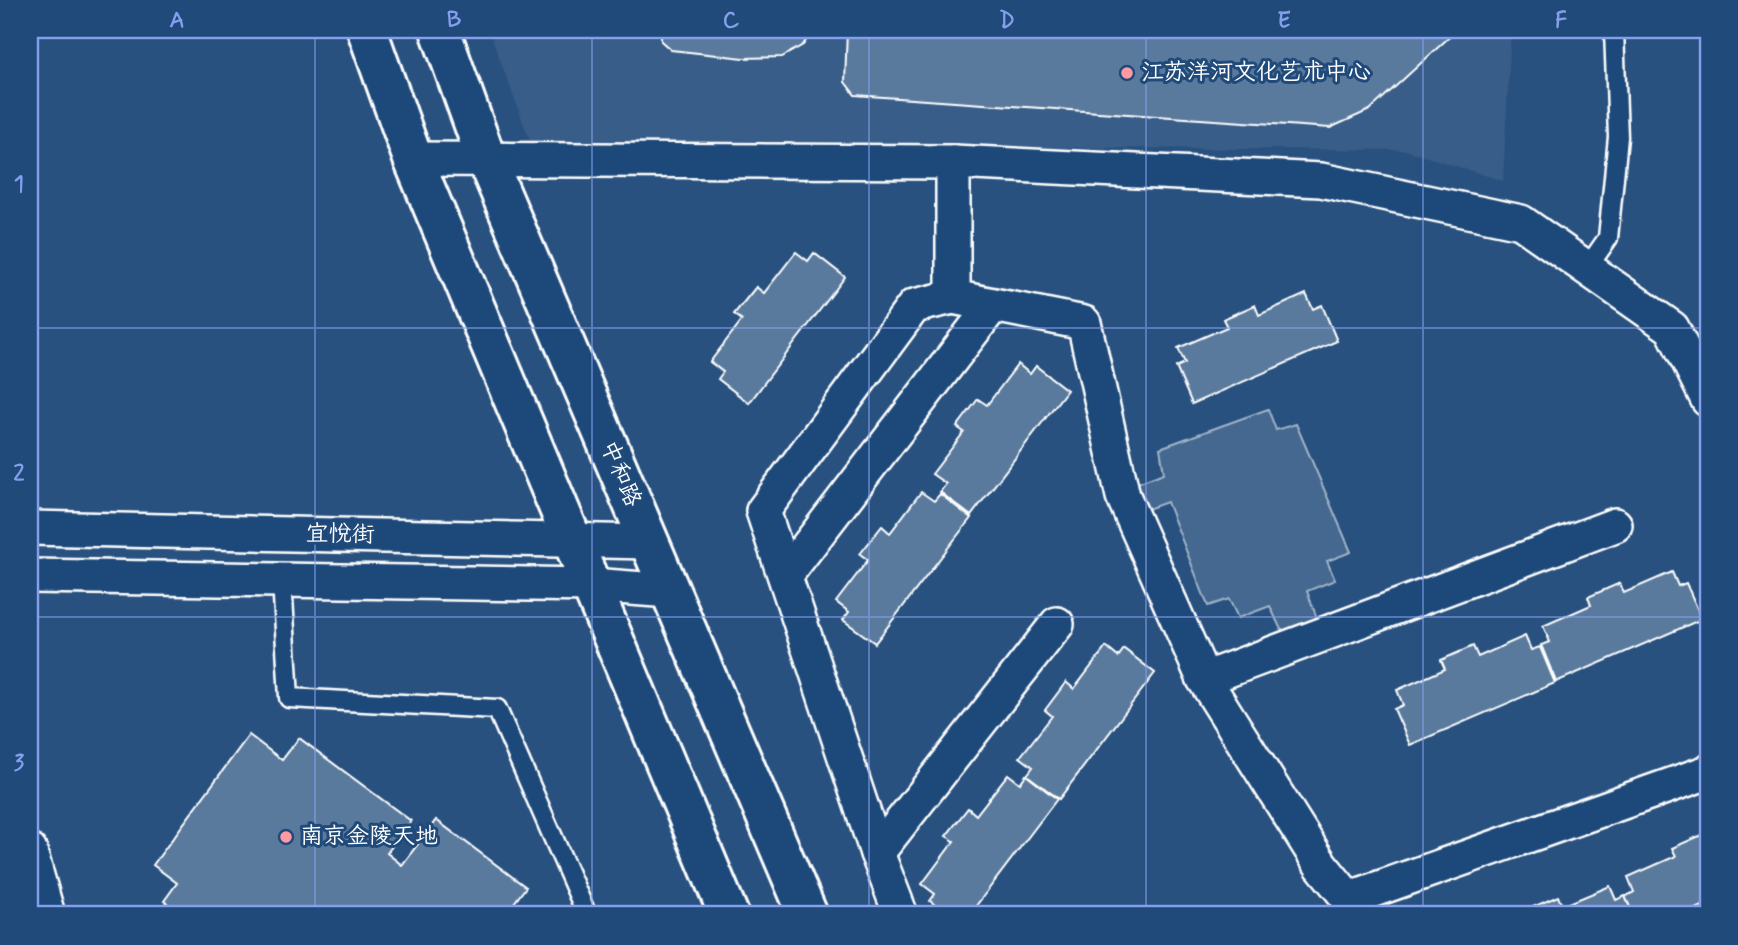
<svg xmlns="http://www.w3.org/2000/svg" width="1738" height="945" font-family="Mynerve,'LXGW WenKai TC',sans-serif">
	<rect width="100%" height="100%" fill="#28517f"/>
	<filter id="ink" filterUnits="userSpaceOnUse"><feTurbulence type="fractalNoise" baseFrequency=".0143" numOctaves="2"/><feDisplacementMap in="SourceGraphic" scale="14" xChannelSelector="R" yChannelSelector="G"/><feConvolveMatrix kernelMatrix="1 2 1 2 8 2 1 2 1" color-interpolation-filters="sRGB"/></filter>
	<g filter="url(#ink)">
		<path fill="#375d88" d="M489 30H1511L1503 181 1405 150 531 144Z"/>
		<path fill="#446890" stroke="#a2b4c8" stroke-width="2" d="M1268 409 1276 430 1296 424 1351 552 1327 561 1335 580 1307 591 1323 635 1289 647 1270 606 1238 618 1229 599 1208 606 1167 502 1131 515 1121 489 1164 473 1160 448Z"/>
		<g fill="#5a7a9d" stroke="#fff" stroke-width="2">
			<path d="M661 30H813L803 45 782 57 744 58 671 50 661 41Z"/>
			<path d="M847 30H1457L1370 110 1330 128 855 95 845 82Z"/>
			<path d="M796 252 808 261 814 253 845 277 749 403 718 379 723 372 710 362 742 320 734 314 756 287 764 293Z"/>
			<path d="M1306 294 1313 309 1322 305 1337 341 1192 404 1176 367 1185 363 1178 348 1227 327 1223 319 1255 305 1259 315Z"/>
			<path d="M1018 364 1030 374 1036 366 1067 390 971 516 940 492 946 484 932 474 964 432 957 427 978 399 987 405Z"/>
			<path d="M921 492 934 501 940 494 971 518 875 643 843 620 849 612 836 602 868 560 860 554 882 526 890 533Z"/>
			<path d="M1672 572 1678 586 1686 583 1702 619 1556 682 1541 645 1550 642 1543 626 1591 605 1588 597 1620 583 1624 593Z"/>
			<path d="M1525 636 1531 650 1540 647 1555 683 1410 745 1394 709 1403 705 1397 690 1445 669 1441 660 1473 646 1478 657Z"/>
			<path d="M1106 647 1118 657 1124 649 1155 673 1059 799 1027 775 1033 767 1020 757 1052 716 1045 710 1066 682 1074 689Z"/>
			<path d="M249 735 282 760 299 738 411 821 387 853 402 865 436 820 526 887 511 907 514 915H183L164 901 177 883 153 865Z"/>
			<path d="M1008 774 1020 783 1026 775 1057 799 969 915H948L930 901 935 894 922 884 954 841 946 836 968 808 976 815Z"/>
			<path d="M1704 834 1708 844V904L1681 915H1634L1625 897 1634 892 1628 877 1676 856 1672 848Z"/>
			<path d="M1610 886 1616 900 1625 896 1633 915H1528L1526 910 1558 896 1562 906Z"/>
		</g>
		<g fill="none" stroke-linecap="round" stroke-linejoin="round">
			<defs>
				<g id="service">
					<path d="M1587 268 1608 238 1618 137 1614 30"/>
					<path d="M282 580 289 698 497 709 587 915"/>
				</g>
				<g id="minor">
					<path d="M413 159 953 162 1321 180 1521 222 1672 328 1708 400"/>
					<path d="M953 162V297L1084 323 1123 496 1204 679 1321 865 1362 915"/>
					<path d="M30 528 649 542"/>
					<path d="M30 576 591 585 670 591"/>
					<path d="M785 576 993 305"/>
					<path d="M1204 679 1615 525"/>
					<path d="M30 851 48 915"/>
					<path d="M877 853 1057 624"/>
					<path d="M1348 899 1708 772"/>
					<path d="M901 915 877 853 763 511 914 306 953 297"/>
				</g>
				<g id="secondary">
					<path d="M367 30 413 159 729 915"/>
					<path d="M440 30 487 161 808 915"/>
				</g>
			</defs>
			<use href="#service" stroke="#fff" stroke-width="23"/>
			<use href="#minor" stroke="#fff" stroke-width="38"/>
			<use href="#secondary" stroke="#fff" stroke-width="44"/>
			<use href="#service" stroke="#1f4a7a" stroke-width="18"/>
			<use href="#minor" stroke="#1f4a7a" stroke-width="33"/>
			<use href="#secondary" stroke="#1f4a7a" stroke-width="38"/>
		</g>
	</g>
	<path fill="none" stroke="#839eea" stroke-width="2" stroke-opacity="0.55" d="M315 30V915M592 30V915M869 30V915M1146 30V915M1423 30V915M30 328H1708M30 617H1708"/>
	<g fill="#ff9aa2" stroke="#1f4a7a" stroke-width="2.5">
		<circle cx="1127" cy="73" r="7"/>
		<circle cx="286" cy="837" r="7"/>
	</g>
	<g text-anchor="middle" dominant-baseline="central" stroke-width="6" stroke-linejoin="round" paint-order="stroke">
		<g font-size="23" fill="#fff" stroke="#1f4a7a" text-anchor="start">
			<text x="1141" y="73">江苏洋河文化艺术中心</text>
			<text x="300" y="837">南京金陵天地</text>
		</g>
		<g font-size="23" fill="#fff" stroke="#1f4a7a">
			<text transform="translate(620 474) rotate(67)">中和路</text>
			<text transform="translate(340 535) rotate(1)">宜悦街</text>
		</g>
	</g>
	<rect width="1738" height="945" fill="none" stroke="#1f4a7a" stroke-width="77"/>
	<rect x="38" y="38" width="1662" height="868" fill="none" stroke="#839eea" stroke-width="2.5"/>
	<g font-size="23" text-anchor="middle" font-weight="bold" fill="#839eea">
		<text x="177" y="27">A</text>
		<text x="454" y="27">B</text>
		<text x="731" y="27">C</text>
		<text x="1007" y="27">D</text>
		<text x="1284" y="27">E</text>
		<text x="1561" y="27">F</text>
		<text x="19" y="191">1</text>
		<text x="19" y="480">2</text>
		<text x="19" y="770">3</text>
	</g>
</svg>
